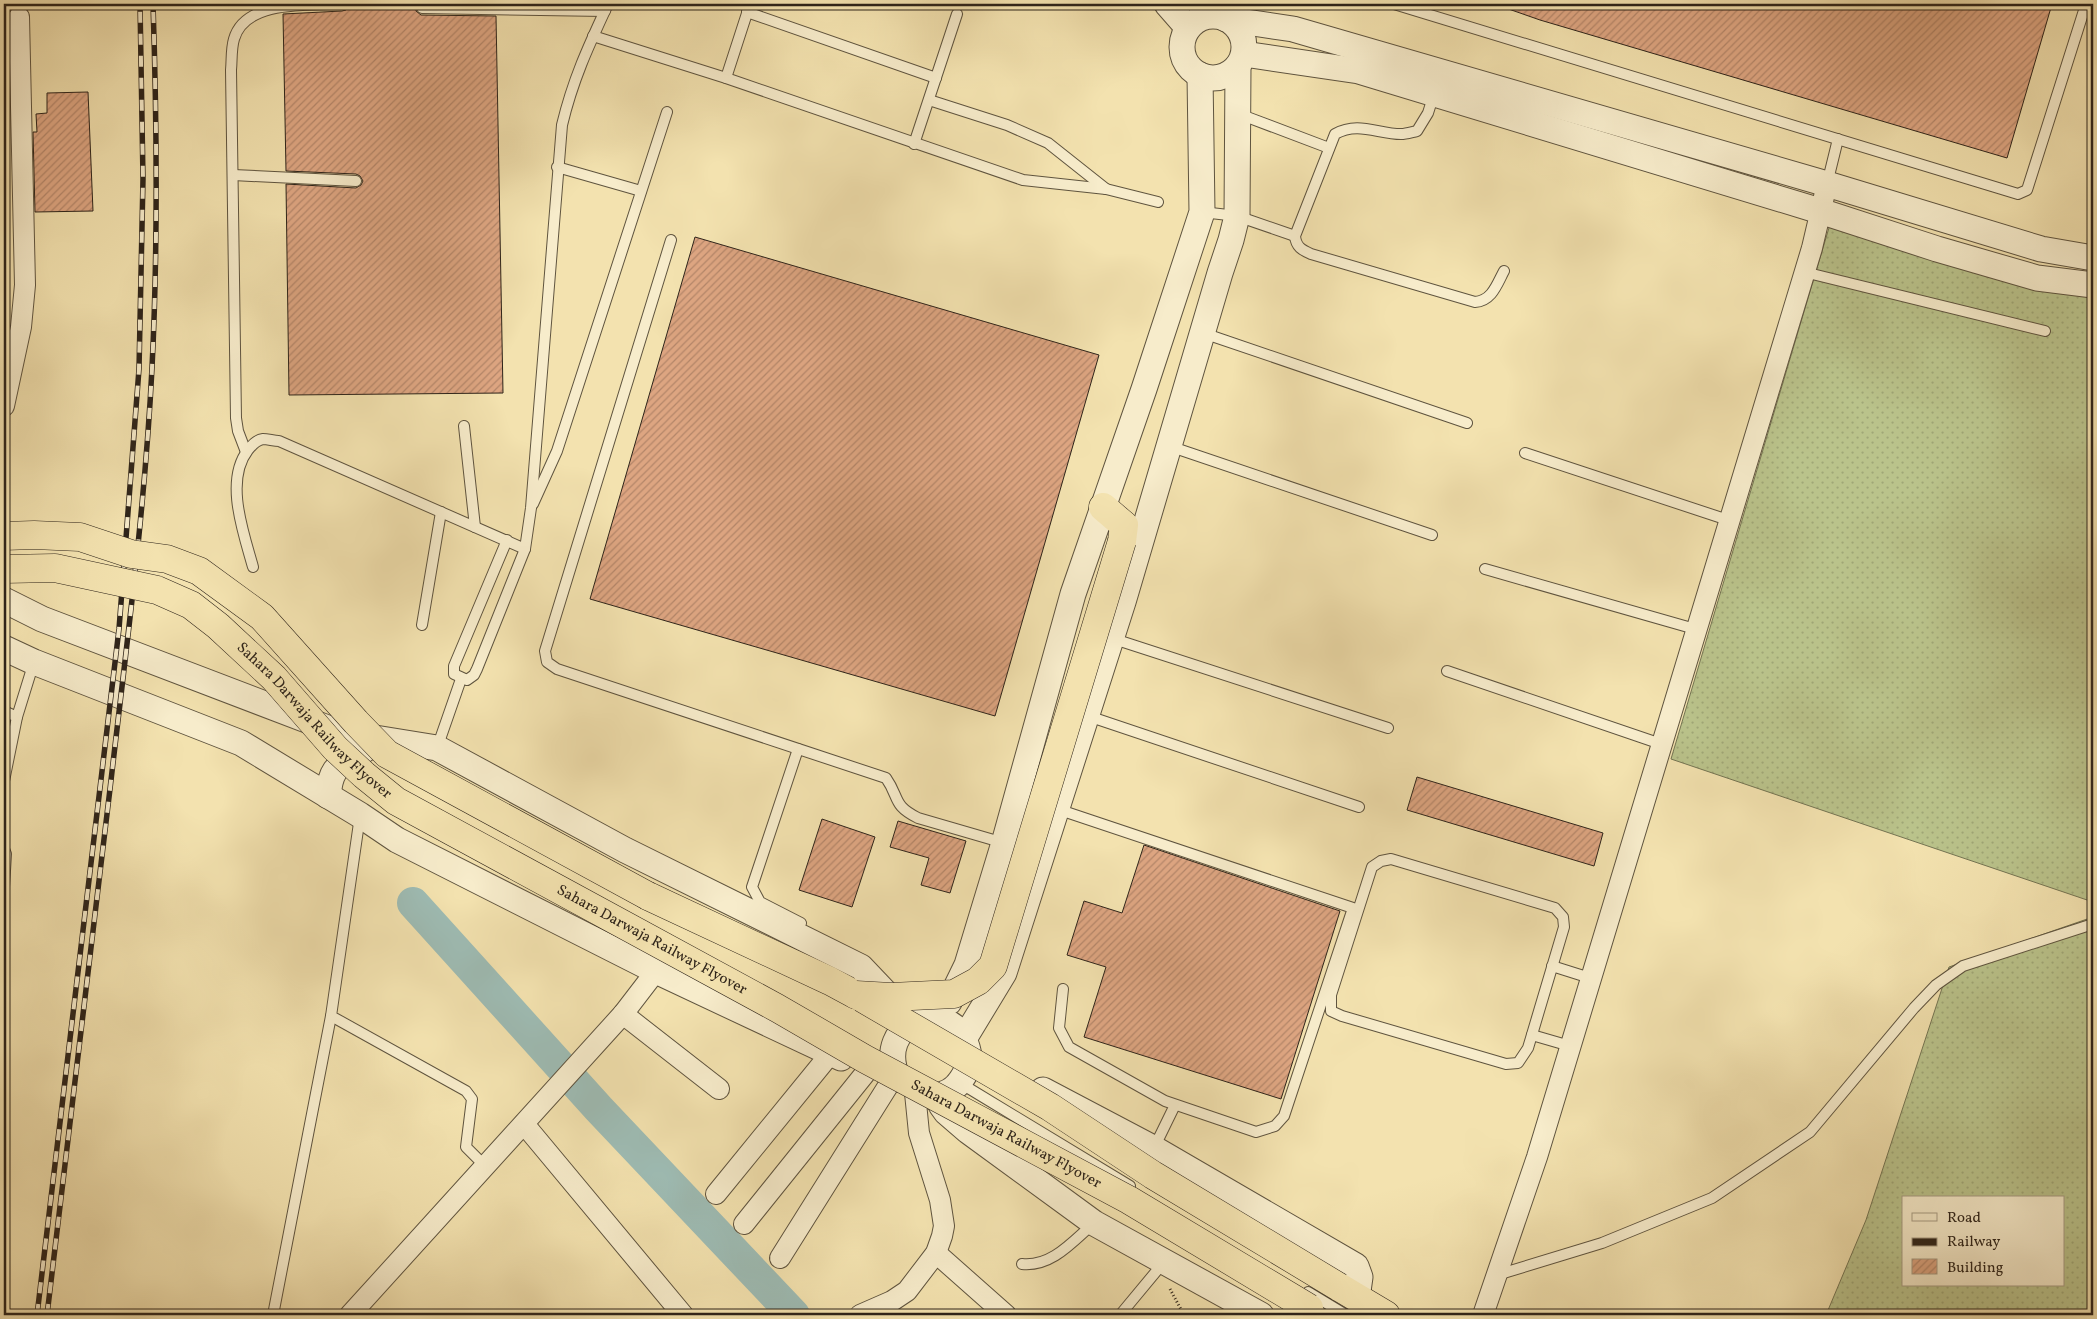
<svg xmlns="http://www.w3.org/2000/svg" width="2097" height="1319" font-family="Vollkorn,serif">
	<defs>
		<pattern id="grass-dots" width="8" height="8" patternUnits="userSpaceOnUse" patternTransform="scale(1.25)"><rect width="8" height="8" fill="#bac38b"/><path d="M2 2h.1M6 6h.1" fill="none" stroke="#a0a777" stroke-width="1.8" stroke-linecap="round"/></pattern>
		<pattern id="building-hatch" width="6" height="6" patternUnits="userSpaceOnUse" patternTransform="scale(1.25)"><rect width="6" height="6" fill="#dda581"/><path d="M-1 1l2-2M0 6l6-6M5 7l2-2" fill="none" stroke="#b48669"/></pattern>
	</defs>
	<rect width="100%" height="100%" fill="#f3e2af"/>
	<filter id="stains"><feTurbulence type="fractalNoise" baseFrequency=".004" numOctaves="4"/><feColorMatrix values="0 0 0 0 .2 0 0 0 0 .09 0 0 0 0 .02 0 0 0 .5 -.17"/></filter>
	<radialGradient id="worn" r=".72"><stop offset=".6" stop-color="#630" stop-opacity="0"/><stop offset="1" stop-color="#630" stop-opacity=".3"/></radialGradient>
	<g fill="url(#grass-dots)" stroke="#747452" fill-rule="evenodd">
		<path d="M1831 221 2093 293V902L1671 759Z"/>
		<path d="M2093 917V1315H1826L1866 1220 1949 967ZM1903 1198H2063V1285H1903Z"/>
	</g>
	<g fill="none" stroke-linecap="round" stroke-linejoin="round">
		<path stroke="#9ebcb4" stroke-width="32" d="M413 903 599 1109 794 1315"/>
	</g>
	<g fill="url(#building-hatch)" stroke="#2e241a">
		<path d="M349 4H417L416 11 421 15 496 16 503 393 289 395 286 184 356 188 361 185 363 181 360 176 356 174 286 171 283 14 342 11 346 10Z"/>
		<path d="M1501 4H2052L2007 158 1540 20 1500 6Z"/>
		<path d="M88 92 93 211 35 212 33 132H37L36 114 47 113V93Z"/>
		<path d="M695 237 1099 355 995 716 590 599Z"/>
		<path d="M1417 777 1603 833 1594 866 1407 810Z"/>
		<path d="M822 819 875 837 852 907 799 890Z"/>
		<path d="M898 821 966 841 950 893 921 885 929 858 890 847Z"/>
		<path d="M1144 845 1340 911 1281 1099 1084 1037 1106 967 1067 955 1084 901 1122 913Z"/>
	</g>
	<g fill="none" stroke-linecap="round" stroke-linejoin="round">
		<defs>
			<g id="service">
				<path d="M1394 4 2018 194 2027 190 2086 4"/>
				<path d="M422 8 605 11"/>
				<path d="M747 12 936 78"/>
				<path d="M593 36 726 78 1023 180 1106 189 1158 202"/>
				<path d="M726 78 750 4"/>
				<path d="M1434 94 1428 113 1417 131C1412 132 1406 134 1401 134 1378 134 1358 121 1335 134L1295 236C1296 247 1302 250 1311 254L1475 302C1492 301 1497 284 1504 271"/>
				<path d="M929 100 1007 125 1048 143 1106 189"/>
				<path d="M1239 114 1329 148"/>
				<path d="M914 144 957 14"/>
				<path d="M557 167 641 191"/>
				<path d="M233 175 356 181"/>
				<path d="M1827 184 1838 139"/>
				<path d="M1202 212 1237 216 1295 236"/>
				<path d="M671 240 545 651 547 662 557 669 886 778C900 798 892 805 918 818L1004 843"/>
				<path d="M1804 272 2045 331"/>
				<path d="M1203 333 1467 423"/>
				<path d="M464 426 475 527"/>
				<path d="M1169 446 1432 535"/>
				<path d="M246 452 238 431 236 418 231 70C232 60 231 49 234 39 245 0 307 5 342 4"/>
				<path d="M1525 453 1728 520"/>
				<path d="M533 504 557 451 667 112"/>
				<path d="M507 540 454 666V674L467 680 474 675 477 669 525 549 531 508 562 125C573 79 589 45 608 4"/>
				<path d="M253 567C244 534 224 481 248 450 252 445 256 440 263 439 268 439 274 441 279 441L525 549"/>
				<path d="M1485 569 1695 629"/>
				<path d="M422 625 441 512"/>
				<path d="M1111 638 1388 728"/>
				<path d="M1447 671 1661 744"/>
				<path d="M4 711 17 717"/>
				<path d="M1088 716 1359 807"/>
				<path d="M437 748 461 679"/>
				<path d="M798 749 752 887 760 902 801 923"/>
				<path d="M4 781 17 717 34 662"/>
				<path d="M1057 809 1353 908 1284 1116 1275 1126 1256 1132 1165 1101 1069 1047 1059 1028 1063 989"/>
				<path d="M360 816 331 1016 466 1091 472 1099 466 1147 485 1166"/>
				<path d="M4 849 6 854 4 887"/>
				<path d="M1391 859 1555 908 1563 917 1564 927 1528 1048 1518 1063 1506 1064 1342 1016 1331 1011V995L1372 867 1381 861Z"/>
				<path d="M1552 966 1590 978"/>
				<path d="M1532 1035 1570 1046"/>
				<path d="M960 1083 1130 1186"/>
				<path d="M1154 1148 1175 1105"/>
				<path d="M1022 1264C1052 1267 1073 1241 1094 1223"/>
				<path d="M1497 1275 1602 1243 1712 1198 1810 1132 1914 1008 1936 985 1963 966 2093 924"/>
				<path d="M1308 1292 1346 1315"/>
				<path d="M273 1315 331 1016"/>
				<path d="M1120 1315 1164 1262"/>
			</g>
			<g id="minor">
				<path d="M4 406 21 327 25 285 19 17"/>
				<path d="M623 1014 719 1089"/>
				<path d="M524 1124 683 1315"/>
				<path d="M716 1194 831 1053"/>
				<path d="M744 1224 867 1071"/>
				<path d="M936 1253 1006 1315"/>
				<path d="M780 1258 893 1078"/>
				<path d="M350 1315 623 1014 656 971"/>
				<path d="M860 1315 892 1301 907 1291 936 1253 942 1236 944 1226 940 1200 919 1133 915 1093"/>
				<path d="M1483 1315 1537 1157 1812 248 1827 184"/>
			</g>
			<g id="tertiary">
				<path d="M1167 4 1188 28"/>
				<circle cx="1213" cy="47" r="31"/>
				<path d="M1226 19 1293 29 1827 184 2041 249 2093 258"/>
				<path d="M1244 54 1359 71 1820 211 1937 249 2037 278 2093 285"/>
				<path d="M4 600 42 619 338 732 437 748 625 850 861 967 899 1007"/>
				<path d="M4 648 34 662 241 743 360 815 397 840 656 971 841 1058"/>
				<path d="M328 796C331 764 340 766 364 750"/>
				<path d="M949 1002 967 965 1004 843 1073 594 1144 389 1202 212 1200 75"/>
				<path d="M964 1039 1004 973 1123 602 1220 273 1231 240 1237 216 1238 66"/>
				<path d="M898 1079C872 1021 949 996 966 1044 971 1057 969 1069 961 1080 952 1094 936 1098 921 1095"/>
				<path d="M1043 1090 1153 1148 1356 1266 1360 1277 1357 1298"/>
				<path d="M941 1105 946 1112 968 1131 1094 1223 1261 1315"/>
			</g>
			<g id="trunk">
				<path d="M1103 507 1124 525 1122 541"/>
				<path d="M648 896 830 981 856 995"/>
				<path d="M1339 1287 1386 1315"/>
			</g>
		</defs>
		<use href="#service" stroke="#5f543f" stroke-width="12"/>
		<use href="#minor" stroke="#5f543f" stroke-width="22"/>
		<use href="#tertiary" stroke="#5f543f" stroke-width="27"/>
		<use href="#trunk" stroke="#2e241a" stroke-width="29"/>
		<path stroke="#2e241a" stroke-width="3" stroke-dasharray="1 2.5" stroke-linecap="butt" d="M1170 1289 1184 1315"/>
		<use href="#service" stroke="#f7eccb" stroke-width="10"/>
		<use href="#minor" stroke="#f7eccb" stroke-width="20"/>
		<use href="#tertiary" stroke="#f7eccb" stroke-width="25"/>
		<use href="#trunk" stroke="#f3e2af" stroke-width="28"/>
		<defs>
			<g id="rail">
				<path d="M37 1315 119 629 139 369 143 179 140 4"/>
				<path d="M47 1315C68 1140 89 965 110 789 126 649 145 509 152 368 158 247 157 125 153 4"/>
			</g>
		</defs>
		<use href="#rail" stroke="#2e241a" stroke-width="5.5"/>
		<use href="#rail" stroke="#f7eccb" stroke-width="4" stroke-dasharray="11" stroke-linecap="butt"/>
		<defs>
			<g id="trunk-bridge">
				<path d="M4 536 34 535 80 537 131 554 167 559 199 571 262 617 356 722 387 754 648 896"/>
				<path id="s1" d="M4 569 55 568 157 590 191 605 218 626 274 678 335 748 364 775 396 801 777 1008 865 1059 1129 1200 1309 1308"/>
				<path d="M856 995 891 997 954 994 978 981 993 966 1122 541"/>
				<path d="M862 998 1050 1107 1153 1175 1339 1287"/>
			</g>
		</defs>
		<use href="#trunk-bridge" stroke="#2e241a" stroke-width="29" stroke-linecap="butt"/>
		<use href="#trunk-bridge" stroke="#f3e2af" stroke-width="28"/>
	</g>
	<g text-anchor="middle" dominant-baseline="central" stroke-width="4" stroke-linejoin="round" paint-order="stroke">
		<g font-size="15" fill="#2e241a" stroke="#f7eccb">
			<text stroke="none"><textPath href="#s1" startOffset="362">Sahara Darwaja Railway Flyover</textPath></text>
			<text stroke="none"><textPath href="#s1" startOffset="768">Sahara Darwaja Railway Flyover</textPath></text>
			<text stroke="none"><textPath href="#s1" startOffset="1172">Sahara Darwaja Railway Flyover</textPath></text>
		</g>
	</g>
	<rect width="2097" height="1319" fill="none" stroke="#f3e2af" stroke-width="20"/>
	<rect x="5" y="5" width="2087" height="1309" fill="none" stroke="#2e241a" stroke-width="2.5"/>
	<rect x="10" y="10" width="2077" height="1299" fill="none" stroke="#2e241a"/>
	<rect x="1902" y="1196" width="162" height="90" fill="#f7eccb" stroke="#a79c84"/>
	<rect x="1912" y="1213" width="25" height="8" fill="#f7eccb" stroke="#a79c84"/>
	<text x="1947" y="1222" font-size="15" fill="#2e241a">Road</text>
	<rect x="1912" y="1238" width="25" height="8" fill="#2e241a" stroke="#a79c84"/>
	<text x="1947" y="1246" font-size="15" fill="#2e241a">Railway</text>
	<rect x="1912" y="1259" width="25" height="15" fill="url(#building-hatch)" stroke="#a79c84"/>
	<text x="1947" y="1272" font-size="15" fill="#2e241a">Building</text>
	<rect width="100%" height="100%" filter="url(#stains)"/>
	<rect width="100%" height="100%" fill="url(#worn)"/>
</svg>
